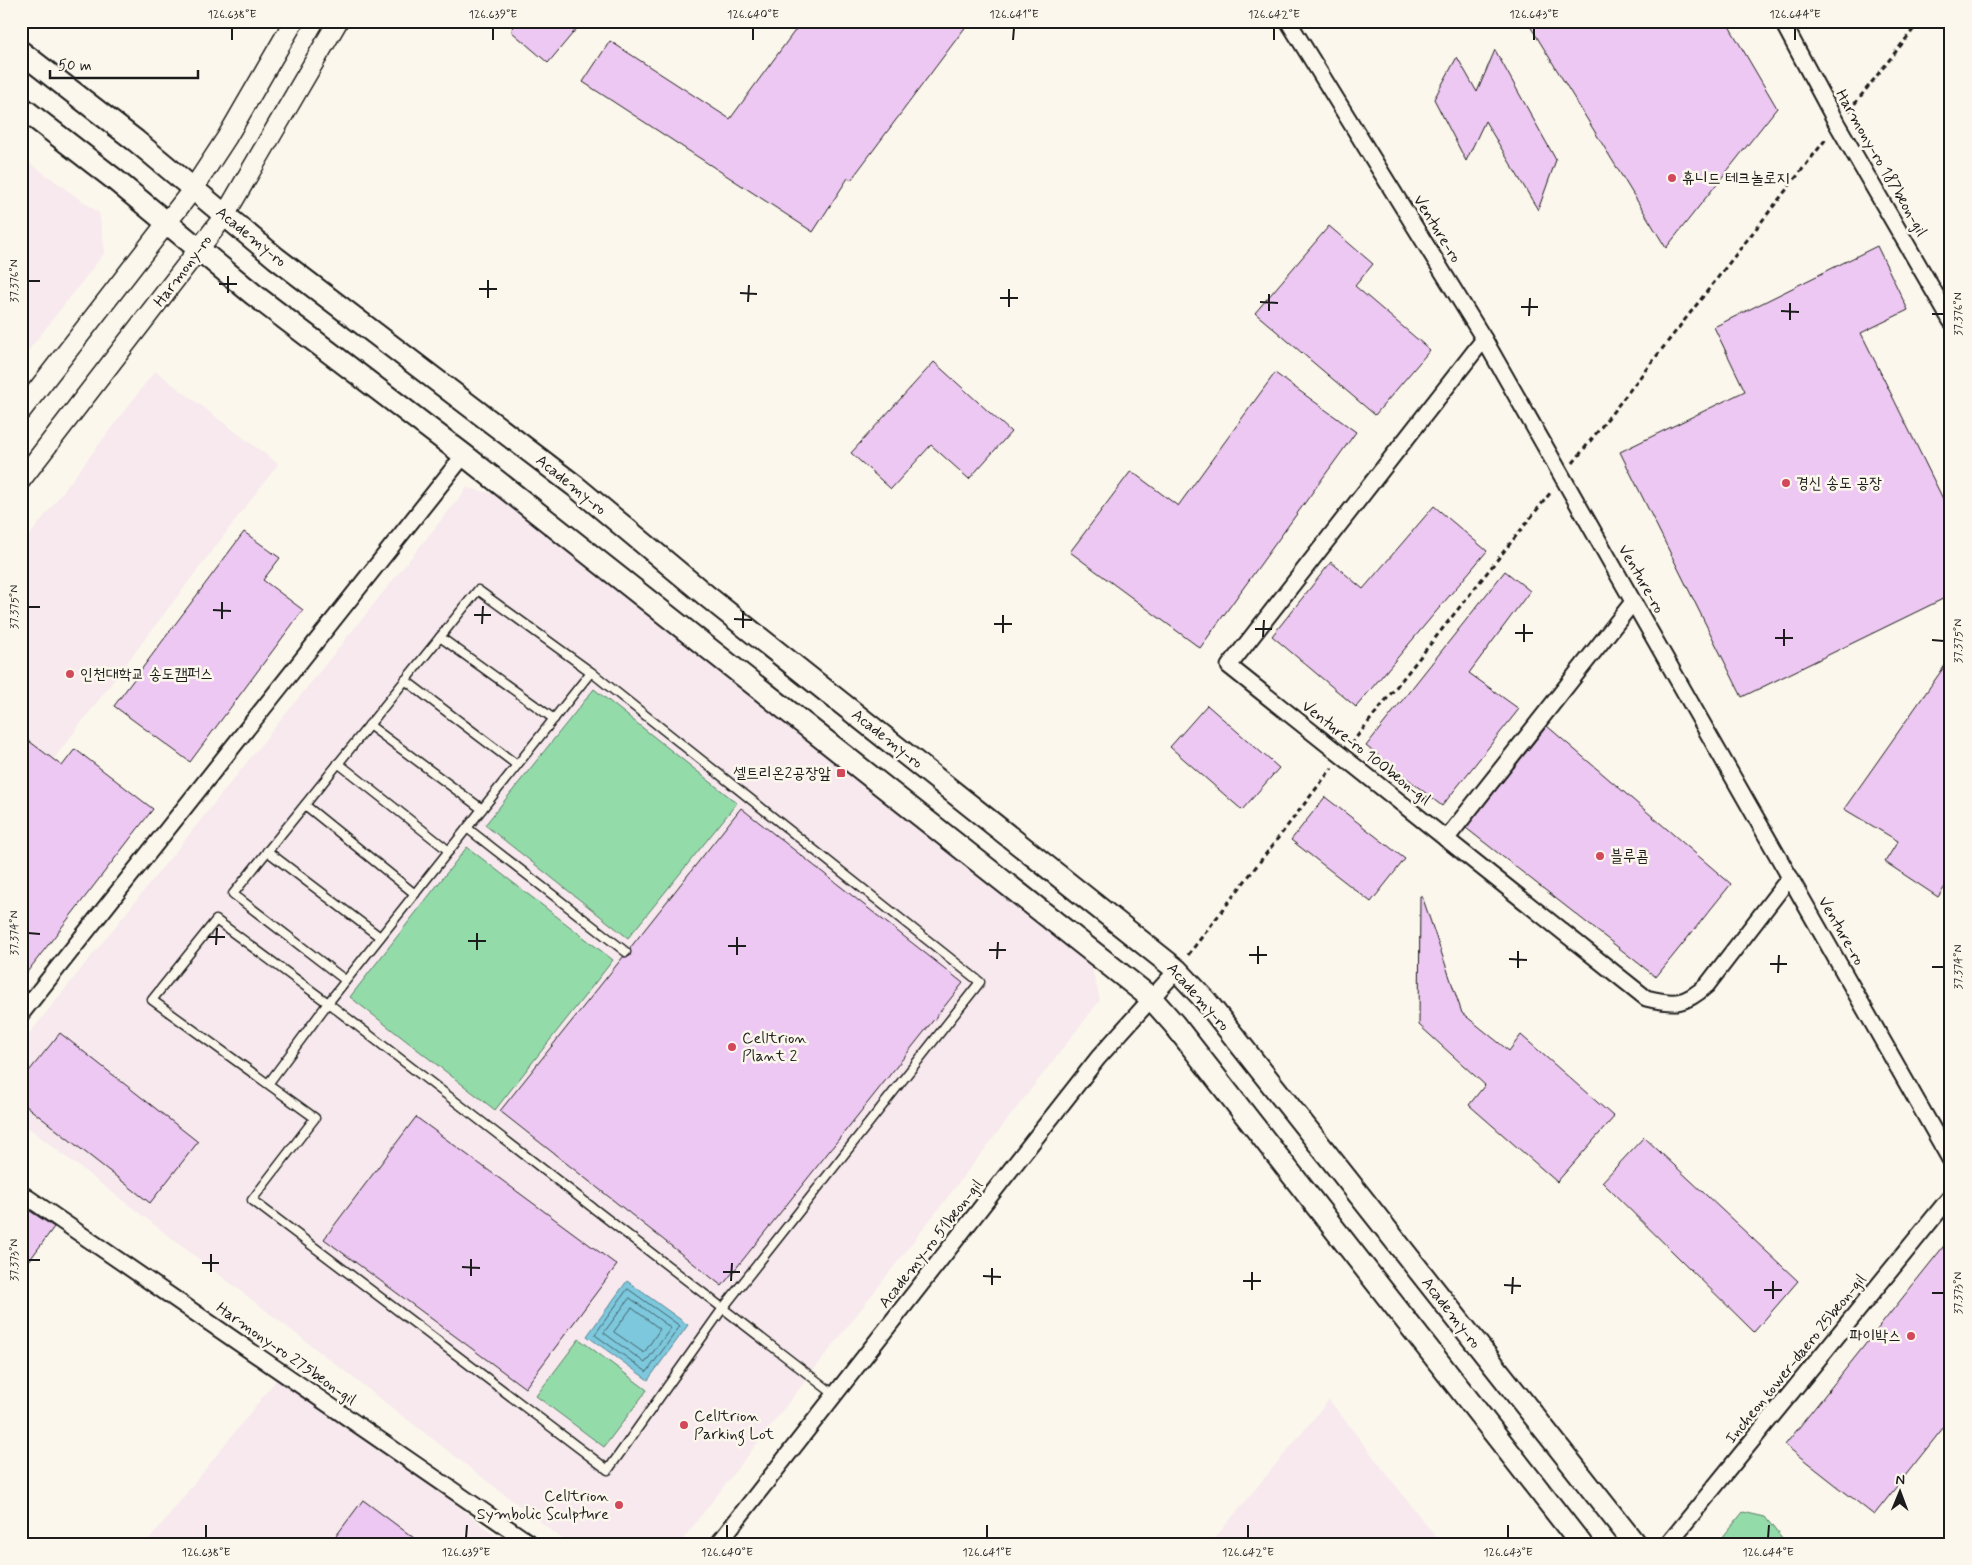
<svg xmlns="http://www.w3.org/2000/svg" width="1972" height="1565" font-family="Mynerve,'Poor Story',sans-serif">
	<rect width="100%" height="100%" fill="#fbf7ec"/>
	<filter id="ink" filterUnits="userSpaceOnUse"><feTurbulence type="fractalNoise" baseFrequency=".02" numOctaves="2"/><feDisplacementMap in="SourceGraphic" scale="10" xChannelSelector="R" yChannelSelector="G"/><feConvolveMatrix kernelMatrix="1 2 1 2 8 2 1 2 1" color-interpolation-filters="sRGB"/></filter>
	<g filter="url(#ink)">
		<g fill="#f7e9ee">
			<path d="M21 157 99 213 105 252 21 360Z"/>
			<path d="M155 371 278 464 21 802V547Z"/>
			<path d="M467 488 509 497 1088 955 1100 1000 679 1544H569L21 1122V1044Z"/>
			<path d="M285 1369 506 1544H146Z"/>
			<path d="M1329 1400 1441 1544H1210Z"/>
		</g>
		<g fill="#94dbaa" stroke="#587c63">
			<path d="M594 689 737 803 628 938 485 825Z"/>
			<path d="M467 847 613 960 495 1110 350 997Z"/>
			<path d="M579 1339 647 1390 604 1447 536 1396Z"/>
			<path d="M1743 1512 1765 1517 1786 1544H1717Z"/>
		</g>
		<path fill="#7dc8dd" stroke="#568390" d="M627 1281 688 1325 648 1380 587 1336Z"/>
		<g fill="none" stroke-linecap="round" stroke-linejoin="round">
			<g stroke="#436169" stroke-width="1">
				<path d="M628 1289 680 1326 647 1372 595 1335Z"/>
				<path d="M630 1298 671 1328 645 1363 604 1333Z"/>
				<path d="M632 1308 660 1329 644 1353 614 1332Z"/>
			</g>
		</g>
		<g fill="#edc8f2" stroke="#1c1c1c">
			<path d="M513 21H583L548 63 512 32Z"/>
			<path d="M802 21H970L851 180 848 178 813 232 583 82 610 41 730 119Z"/>
			<path d="M1527 21H1726L1777 108 1666 248Z"/>
			<path d="M1495 50 1556 160 1538 210 1485 121 1466 161 1434 99 1457 57 1477 92Z"/>
			<path d="M1329 226 1373 264 1355 286 1430 350 1375 415 1255 313Z"/>
			<path d="M1877 246 1908 310 1861 333 1951 515V595L1742 697 1620 452 1745 391 1714 327Z"/>
			<path d="M934 362 1011 432 969 479 931 445 891 489 851 453Z"/>
			<path d="M1275 373 1356 432 1200 648 1070 552 1131 471 1178 506Z"/>
			<path d="M1434 506 1487 551 1356 707 1272 636 1331 562 1363 589Z"/>
			<path d="M244 532 280 558 263 580 303 610 190 762 114 706Z"/>
			<path d="M1505 571 1530 591 1469 673 1519 709 1442 806 1366 746Z"/>
			<path d="M1951 657V878L1938 897 1885 862 1898 841 1844 809Z"/>
			<path d="M1207 705 1279 768 1242 810 1170 747Z"/>
			<path d="M1547 726 1731 884 1656 977 1466 828Z"/>
			<path d="M21 735 62 766 75 749 153 809 21 980Z"/>
			<path d="M1325 797 1405 859 1371 902 1291 840Z"/>
			<path d="M741 808 963 983 722 1286 500 1111 623 957 630 956V948Z"/>
			<path d="M1420 896H1422L1462 1013 1509 1051 1521 1035 1614 1117 1557 1182 1469 1105 1485 1085 1419 1025Z"/>
			<path d="M60 1033 198 1142 150 1203 21 1102V1081Z"/>
			<path d="M416 1117 617 1265 525 1388 324 1239Z"/>
			<path d="M1644 1137 1798 1281 1754 1332 1602 1182Z"/>
			<path d="M21 1205 54 1227 21 1272Z"/>
			<path d="M1951 1237V1418L1874 1515 1785 1445Z"/>
			<path d="M363 1500 422 1544H330Z"/>
		</g>
		<g fill="none" stroke-linecap="round" stroke-linejoin="round">
			<defs>
				<g id="service">
					<path d="M440 637 554 719"/>
					<path d="M405 680 517 765"/>
					<path d="M369 725 482 809"/>
					<path d="M338 763 449 851"/>
					<path d="M305 805 415 894"/>
					<path d="M467 828 626 952"/>
					<path d="M267 851 380 937"/>
					<path d="M345 980 233 894 478 590 591 672"/>
					<path d="M268 1084 328 1003 216 920 152 1000 315 1118 252 1200 608 1470 723 1308 980 982 591 672 328 1003 835 1395"/>
				</g>
				<g id="minor">
					<path d="M1288 21 1484 339 1951 1161"/>
					<path d="M1782 21 1837 124 1951 321"/>
					<path d="M1484 339 1229 666 1646 998C1675 1005 1685 1005 1707 985L1790 877"/>
					<path d="M1446 839 1633 602"/>
					<path d="M21 1014 464 455"/>
					<path d="M21 1193 531 1544"/>
					<path d="M718 1544 1098 1058 1177 970"/>
					<path d="M1668 1544 1951 1196"/>
				</g>
				<g id="tertiary">
					<path d="M21 411 193 189 227 137 294 21"/>
					<path d="M21 480 225 215 338 21"/>
				</g>
				<g id="secondary">
					<path d="M21 52 136 141 276 258 575 486 708 597 1177 970 1206 1001 1635 1544"/>
					<path d="M21 107 114 179 253 294 464 455 1151 998 1174 1024 1581 1544"/>
				</g>
			</defs>
			<use href="#service" stroke="#1c1c1c" stroke-width="11"/>
			<use href="#minor" stroke="#1c1c1c" stroke-width="19"/>
			<use href="#tertiary" stroke="#1c1c1c" stroke-width="22"/>
			<use href="#secondary" stroke="#1c1c1c" stroke-width="25"/>
			<g stroke="#1c1c1c" stroke-width="3" stroke-dasharray="5 4" stroke-linecap="butt">
				<path d="M1849 111 1920 21"/>
				<path d="M1573 463 1826 139"/>
				<path d="M1351 744 1551 492"/>
				<path d="M1188 955 1332 768"/>
			</g>
			<use href="#service" stroke="#fbf7ec" stroke-width="8"/>
			<use href="#minor" stroke="#fbf7ec" stroke-width="15"/>
			<use href="#tertiary" stroke="#fbf7ec" stroke-width="19"/>
			<use href="#secondary" stroke="#fbf7ec" stroke-width="21"/>
		</g>
	</g>
	<path fill="none" stroke="#1c1c1c" stroke-width="2" d="M232 40V28M493 40V28M753 40V28M1013 40 1014 28M1274 40V28M1534 40V28M1795 40V28M28 281H40M219 284H237M479 289H497M228 293V276M740 293 757 294M488 298V280M1000 298H1018M748 302 749 285M1260 302 1278 303M1009 307V289M1521 307H1538M1269 311V294M1781 311 1799 312M1932 314H1944M1529 316 1530 298M1790 320V303M28 607H40M213 610 231 611M474 615H491M222 619V602M734 619 752 620M482 624 483 606M994 624H1012M743 628V611M1255 629H1272M1003 633V615M1515 633H1533M1263 637 1264 620M1775 638H1793M1932 640 1944 641M1524 642V624M1784 646V629M28 933 40 934M208 937H225M468 941H486M216 945 217 928M728 946H746M477 950V933M989 950H1006M737 955V937M1249 955H1267M997 959 998 942M1509 959 1527 960M1258 964V946M1770 964H1787M1932 967H1944M1518 968V951M1778 973 1779 955M28 1260H40M202 1263H219M462 1267 480 1268M211 1272V1254M723 1272H740M471 1276V1259M983 1276 1001 1277M731 1281 732 1263M1243 1281H1261M992 1285V1268M1504 1285 1521 1286M1252 1290V1272M1764 1290H1782M1932 1293H1944M1512 1294 1513 1277M1773 1299V1281M206 1538V1525M466 1538 467 1525M727 1538V1525M987 1538V1525M1248 1538V1525M1508 1538V1525M1768 1538 1769 1525"/>
	<g fill="#d1495b" stroke="#fbf7ec" stroke-width="2">
		<circle cx="1672" cy="178" r="5"/>
		<circle cx="1786" cy="483" r="5"/>
		<circle cx="70" cy="674" r="5"/>
		<rect x="836" y="768" width="10" height="10" rx="2.5"/>
		<circle cx="1600" cy="856" r="5"/>
		<circle cx="732" cy="1047" r="5"/>
		<circle cx="1911" cy="1336" r="5"/>
		<circle cx="684" cy="1425" r="5"/>
		<circle cx="619" cy="1505" r="5"/>
	</g>
	<g text-anchor="middle" dominant-baseline="central" stroke-width="5" stroke-linejoin="round" paint-order="stroke">
		<g font-size="16" fill="#1c1c1c" stroke="#fbf7ec">
			<text transform="translate(1881 163) rotate(60)">Harmony-ro 187beon-gil</text>
			<text transform="translate(1437 229) rotate(58)">Venture-ro</text>
			<text transform="translate(251 237) rotate(39)">Academy-ro</text>
			<text transform="translate(183 271) rotate(-53)">Harmony-ro</text>
			<text transform="translate(571 485) rotate(39)">Academy-ro</text>
			<text transform="translate(1641 579) rotate(60)">Venture-ro</text>
			<text transform="translate(887 739) rotate(38)">Academy-ro</text>
			<text transform="translate(1366 753) rotate(38)">Venture-ro 100beon-gil</text>
			<text transform="translate(1841 931) rotate(60)">Venture-ro</text>
			<text transform="translate(1198 997) rotate(48)">Academy-ro</text>
			<text transform="translate(931 1244) rotate(-52)">Academy-ro 51beon-gil</text>
			<text transform="translate(1451 1313) rotate(52)">Academy-ro</text>
			<text transform="translate(286 1354) rotate(35)">Harmony-ro 275beon-gil</text>
			<text transform="translate(1796 1359) rotate(-51)">Incheon tower-daero 25beon-gil</text>
		</g>
		<g font-size="16" fill="#1c1c1c" stroke="#fbf7ec" text-anchor="start">
			<text x="1682" y="178">휴니드 테크놀로지</text>
			<text x="1796" y="483">경신 송도 공장</text>
			<text x="80" y="674">인천대학교 송도캠퍼스</text>
			<text x="831" y="773" text-anchor="end">셀트리온2공장앞</text>
			<text x="1610" y="856">블루콤</text>
			<text x="742" y="1038">Celltrion<tspan x="742" dy="18">Plant 2</tspan></text>
			<text x="1901" y="1336" text-anchor="end">파이박스</text>
			<text x="694" y="1416">Celltrion<tspan x="694" dy="18">Parking Lot</tspan></text>
			<text x="609" y="1496" text-anchor="end">Celltrion<tspan x="609" dy="18">Symbolic Sculpture</tspan></text>
		</g>
	</g>
	<rect width="1972" height="1565" fill="none" stroke="#fbf7ec" stroke-width="55"/>
	<g transform="translate(1900 1492) rotate(1)" stroke="#fbf7ec" stroke-width="4" paint-order="stroke">
	<path d="M0-4L9 19L0 12L-9 19Z" fill="#1c1c1c"/>
	<text y="-8" font-size="14" font-weight="bold" text-anchor="middle" fill="#1c1c1c">N</text>
	</g>
	<path d="M50 70v8h148v-8" fill="none" stroke="#1c1c1c" stroke-width="2.5"/>
	<text x="58" y="70" font-size="15" fill="#1c1c1c" stroke="#fbf7ec" stroke-width="4" paint-order="stroke">50 m</text>
	<rect x="28" y="28" width="1916" height="1510" fill="none" stroke="#1c1c1c" stroke-width="2"/>
	<g font-size="12" text-anchor="middle" fill="#1c1c1c">
		<text x="232" y="18">126.638°E</text>
		<text x="493" y="18">126.639°E</text>
		<text x="753" y="18">126.640°E</text>
		<text x="1014" y="18">126.641°E</text>
		<text x="1274" y="18">126.642°E</text>
		<text x="1534" y="18">126.643°E</text>
		<text x="1795" y="18">126.644°E</text>
		<text transform="translate(14 281) rotate(-90)" y="4">37.376°N</text>
		<text transform="translate(1958 314) rotate(-90)" y="4">37.376°N</text>
		<text transform="translate(14 607) rotate(-90)" y="4">37.375°N</text>
		<text transform="translate(1958 641) rotate(-90)" y="4">37.375°N</text>
		<text transform="translate(14 933) rotate(-90)" y="4">37.374°N</text>
		<text transform="translate(1958 967) rotate(-90)" y="4">37.374°N</text>
		<text transform="translate(14 1260) rotate(-90)" y="4">37.373°N</text>
		<text transform="translate(1958 1293) rotate(-90)" y="4">37.373°N</text>
		<text x="206" y="1556">126.638°E</text>
		<text x="466" y="1556">126.639°E</text>
		<text x="727" y="1556">126.640°E</text>
		<text x="987" y="1556">126.641°E</text>
		<text x="1248" y="1556">126.642°E</text>
		<text x="1508" y="1556">126.643°E</text>
		<text x="1768" y="1556">126.644°E</text>
	</g>
</svg>
